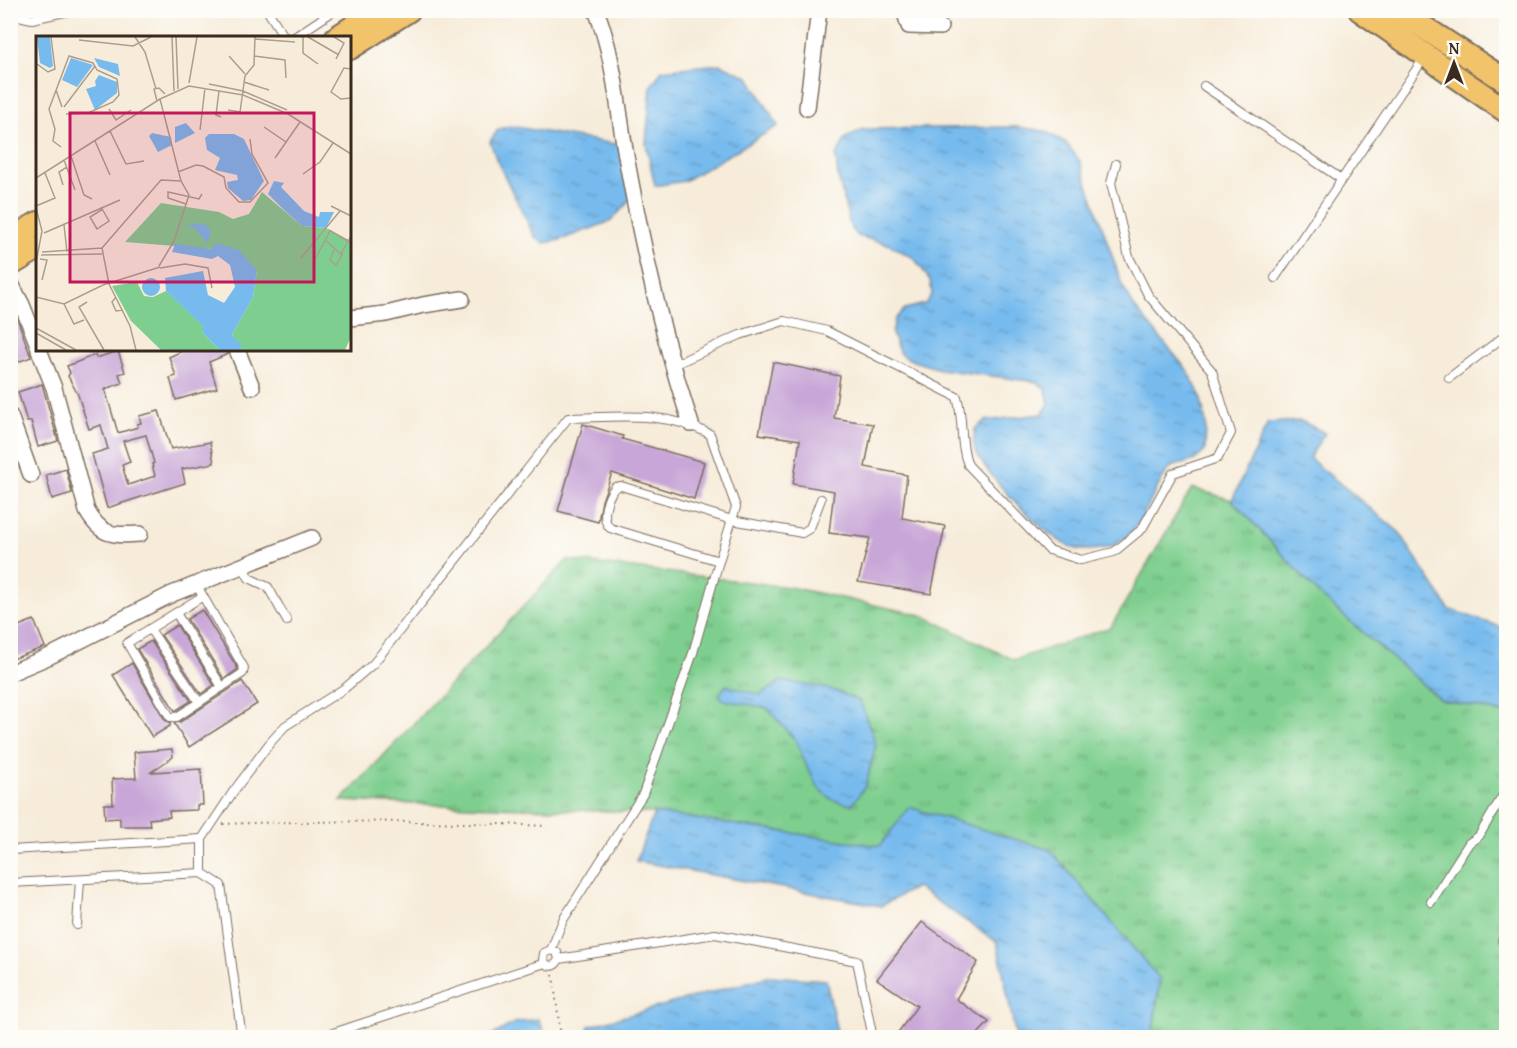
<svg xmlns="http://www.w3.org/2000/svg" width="1517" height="1048" font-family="'Gentium Book Plus',serif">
	<defs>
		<pattern id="grass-tufts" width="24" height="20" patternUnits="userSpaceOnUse" patternTransform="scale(1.5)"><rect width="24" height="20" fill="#7ecf8f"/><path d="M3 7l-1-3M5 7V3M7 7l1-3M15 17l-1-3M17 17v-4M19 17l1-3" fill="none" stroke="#68a874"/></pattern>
		<pattern id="water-ripples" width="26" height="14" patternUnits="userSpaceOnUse" patternTransform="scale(1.5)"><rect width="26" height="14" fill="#7be"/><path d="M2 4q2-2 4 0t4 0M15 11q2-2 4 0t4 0" fill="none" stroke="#6398c0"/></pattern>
	</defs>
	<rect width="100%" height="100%" fill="#fdfcf7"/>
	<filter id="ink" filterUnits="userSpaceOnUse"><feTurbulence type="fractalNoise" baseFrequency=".0167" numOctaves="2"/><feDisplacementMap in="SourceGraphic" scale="12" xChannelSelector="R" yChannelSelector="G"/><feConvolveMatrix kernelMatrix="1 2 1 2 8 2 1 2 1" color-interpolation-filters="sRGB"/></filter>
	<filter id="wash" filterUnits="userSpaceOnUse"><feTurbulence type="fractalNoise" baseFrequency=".008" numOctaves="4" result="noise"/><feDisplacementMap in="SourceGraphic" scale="24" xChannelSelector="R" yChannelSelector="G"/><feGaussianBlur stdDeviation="1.35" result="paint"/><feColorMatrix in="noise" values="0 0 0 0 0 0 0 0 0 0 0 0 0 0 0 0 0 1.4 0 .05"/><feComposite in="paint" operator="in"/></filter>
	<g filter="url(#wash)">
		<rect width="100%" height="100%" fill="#f7ecda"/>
		<path fill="url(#grass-tufts)" stroke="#5c7c56" stroke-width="1.5" d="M1192 488 1232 500 1322 597 1441 700 1506 713V1037H1152L1160 979 880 846 654 813 341 801 567 560 789 587 922 615 1014 660 1111 627Z"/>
		<g fill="url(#water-ripples)" stroke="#597286" stroke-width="1.5">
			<path d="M720 64 749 77 778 126 684 181 655 186 646 144 651 86 662 70Z"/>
			<path d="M510 126 626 146 633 197 611 221 560 240 544 243 535 237 497 161 490 141 498 130Z"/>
			<path d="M1018 127 1044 131 1065 142 1080 161 1122 285 1135 308 1188 371 1200 395 1206 423 1205 451 1195 460 1171 467C1150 491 1145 529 1116 544 1104 550 1083 552 1071 547 1045 537 983 473 974 447 972 441 975 435 975 429L985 421 1042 414 1049 404 1046 390 1037 382 940 369 913 361 900 354 892 334 895 319 905 309 925 304 932 294 930 280 914 258 888 244 858 236 851 229 838 177 836 156 846 138 863 129Z"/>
			<path d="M1301 421 1325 433 1309 458 1399 532 1449 609 1506 629V713L1441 700 1322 597 1232 500 1268 423Z"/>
			<path d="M782 681 830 689 860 701 876 744 866 785 852 805 833 800 820 790 808 770 797 742 767 708 724 700 719 695 726 685 760 695Z"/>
			<path d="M909 807 1050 850 1160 979 1152 1037H1016L997 942 916 887 881 906 636 861 654 813 880 846Z"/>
			<path d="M770 976 826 980 838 1037H586L589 1026Z"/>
			<path d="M538 1019 547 1037H478L493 1035 514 1023Z"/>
		</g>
		<g id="blocks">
			<g fill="#c8a6d7" fill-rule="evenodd">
				<path d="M15 313 31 357 10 365V315Z"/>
				<path d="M179 350H227L228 354 209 362 217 388 176 400 170 378 176 376 169 357 180 352Z"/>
				<path d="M118 351 125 372 119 374 122 383 105 389 118 433 138 427 137 424 141 423 139 416 159 411 171 449 210 442 214 463 182 469 185 483 107 508 92 454 108 449 101 425 89 429 78 395 68 376 70 373 67 366 95 355 96 358ZM146 435 154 463 152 464 155 476 128 485 122 465 130 462 123 441Z"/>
				<path d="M773 362 840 376 834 418 873 424 865 467 907 475 902 518 945 526 931 594 858 582 870 538 829 533 834 491 793 484 800 440 759 434Z"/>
				<path d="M42 384 58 441 38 447 31 421 27 422 18 392Z"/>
				<path d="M583 424 623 436 622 439 704 462 694 499 612 473 602 501 598 522 558 511Z"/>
				<path d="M66 469 72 493 52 499 46 475Z"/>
				<path d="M202 610 238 669 224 679 187 619Z"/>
				<path d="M34 620 45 647 10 660V629Z"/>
				<path d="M177 625 214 685 201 694 161 635Z"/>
				<path d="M151 641 191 701 175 711 137 649Z"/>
				<path d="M132 663 165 720 170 723V726L152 737 113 675Z"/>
				<path d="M242 681 257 704 189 747 174 723 180 722Z"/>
				<path d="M172 749 173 757 151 772 201 769 203 805H197V810L169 811 170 817 149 819 150 826H120V818L105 819 104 804H113L112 779 136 778 134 752Z"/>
				<path d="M922 922 978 962 956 999 989 1022 974 1038H894L917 1006 877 979Z"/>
			</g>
		</g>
	</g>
	<g filter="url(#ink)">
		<use href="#blocks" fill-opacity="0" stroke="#7d6e60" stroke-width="1.5"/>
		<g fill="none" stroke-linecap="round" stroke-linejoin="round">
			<defs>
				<g id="lane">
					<path d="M267 10 285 38"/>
					<path d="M10 14 32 19 74 10"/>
					<path d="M293 38 335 10"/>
					<path d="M1204 86 1341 179"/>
					<path d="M1275 278 1424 58"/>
					<path d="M673 365 740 335 784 321 827 331 957 397C964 420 959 443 968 465L1049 550 1081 560 1114 552 1142 529 1173 473 1218 458 1231 433 1212 371 1148 295 1129 257 1111 183 1116 164"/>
					<path d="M1449 378 1506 335"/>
					<path d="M719 561 610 528C600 518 607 498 615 487L621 486 732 520 802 533 810 528 821 499"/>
					<path d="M242 566 249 578 268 587 287 621"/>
					<path d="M196 584 244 668 243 673 177 717H170L127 643 203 596"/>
					<path d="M176 613 222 687"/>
					<path d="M150 629 199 702"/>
					<path d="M10 850 202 839"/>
					<path d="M202 873V839L233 792 269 744 285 726 345 688 373 664 568 418C618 417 663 410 710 434L736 507 719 561 693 653 643 794 563 920 551 950"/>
					<path d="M10 883 202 873 221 885 242 1038"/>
					<path d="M1431 902 1469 843 1479 836 1506 790"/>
					<path d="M77 925 80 880"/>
					<path d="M1502 941 1506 932"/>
					<path d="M559 959 715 934 857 961 873 1038"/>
					<path d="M318 1038 545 963C551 968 556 966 559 959L557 952 551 950 544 953 543 960 545 963"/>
				</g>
				<g id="street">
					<path d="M596 10C616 61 618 115 628 167 644 254 663 340 691 424"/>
					<path d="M904 10 909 26 940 27"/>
					<path d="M807 108 819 10"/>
					<path d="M10 282 22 305 38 345"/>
					<path d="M350 318 386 314 423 305 462 299"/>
					<path d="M39 350 54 388 87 511C101 536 113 536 140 534"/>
					<path d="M237 350 252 387"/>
					<path d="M10 416 31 475"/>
					<path d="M10 673 50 656 172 594 312 538"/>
				</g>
				<g id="primary">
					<path d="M1360 10 1506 111"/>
					<path d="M1397 10 1506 81"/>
					<path d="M336 38 379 10"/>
					<path d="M350 48 409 10"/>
					<path d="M10 240 38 223"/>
					<path d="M10 265 38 248"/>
				</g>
			</defs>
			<use href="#lane" stroke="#7d6e60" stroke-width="10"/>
			<use href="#street" stroke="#7d6e60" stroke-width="18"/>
			<use href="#primary" stroke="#7d6e60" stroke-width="26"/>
			<g stroke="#7d6e60" stroke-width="2" stroke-dasharray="1.5 4.5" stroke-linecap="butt">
				<path d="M223 824C331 820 439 821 547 826"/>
				<path d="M553 975 561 1038"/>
			</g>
			<use href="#lane" stroke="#fff" stroke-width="8"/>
			<use href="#street" stroke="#fff" stroke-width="15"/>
			<use href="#primary" stroke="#f1c36a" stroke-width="22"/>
		</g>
	</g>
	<g transform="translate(36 36)">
		<rect width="315" height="315" fill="#f7ecda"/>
		<path d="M226 156 266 190 290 192 315 205V301L309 314H203L205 310 196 299 217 261 221 235 176 213 89 206 125 167 183 176 197 183 213 178ZM101 246 108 260 117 261 130 255 168 290 166 296 184 314H125L95 285 76 250Z" fill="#7ecf8f"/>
		<path d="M1 1H14L17 30 14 32 4 27ZM35 22 57 29 41 51 26 44ZM58 22 82 28 84 40 63 31ZM63 39 81 46V57L59 74 50 53 60 50 59 45ZM150 87 159 97 139 107V91ZM116 97 135 101 136 109 122 116 113 100ZM173 98H198L208 103 228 145 215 164 207 165 192 152 191 146 202 144 201 139 179 134 184 122 171 114 169 102ZM238 145 248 147 245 151 268 175 283 181 284 176H298L290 192 266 190 247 173 232 158ZM160 187 172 190 175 197 171 207 158 191 150 189ZM180 207 203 214 221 235 217 261 196 299 206 310 203 314H184L166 296 167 290 130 255 129 242 167 235 172 259 188 267 199 251 194 229 182 220 176 223 136 216 139 208 176 213ZM106 251a9 9 0 1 1 18 0a9 9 0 1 1-18 0Z" fill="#7be"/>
		<path fill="none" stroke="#ac9e8f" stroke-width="1.5" d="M99 1 109 16 120 53M136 1 138 55M140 1 142 53M267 1V17L282 28M272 1 303 19M298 1 308 7 300 23M219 3 259 6M43 4 97 10 115 1M0 6V29M193 20 209 38M218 20 249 24 250 42M1 28 12 36 19 33 15 1M315 33 308 32 295 56 305 63 315 62M208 46 233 54M153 47 161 1M173 48 207 55 251 74M20 54 26 71M183 55 180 79 185 81M124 63 145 145M121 65 118 53 123 52 129 58M28 71 59 30M73 73 80 84 95 74M192 74 204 76 209 40 218 29 219 1M228 91 250 106M164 94 169 52M74 95 90 128 108 125M59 105 74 139M25 111 17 105 19 93 13 73 33 20 57 27 61 34 81 43 83 59 77 66 52 77 30 78M35 120 48 159 56 163M239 122 264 86M28 124 39 154M142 136 160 129 167 130 188 141 190 152 203 166H214L232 147 216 118 214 103M267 138 284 126 297 107M0 142 124 63 153 50 207 59 252 78 315 118M27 149 23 136 31 131M150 168 132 162V156L163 163 166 158M0 170 19 162 9 137M295 170 315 180M65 171 73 185 61 193 54 181 67 173M0 172 6 195 0 227M28 189 31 216M293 194 315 207M8 197 84 164M289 204 305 218 315 200M298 214 294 224 300 229 307 217M6 216 66 212M5 219 66 218M265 222 304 175M4 223 11 224 6 244M276 229 294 195M124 232 149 228 172 232 176 252M0 261 28 268 67 249 124 231M80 261 76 266 80 275 87 274M51 266 43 271 68 314M28 268 38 288 48 284M0 292 40 314M0 297 30 314M100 314 94 290 73 248 66 212 125 144 145 145 153 159 138 205 123 230"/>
		<path fill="#c2185b" fill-opacity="0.15" stroke="#c2185b" stroke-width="3" d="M34 77H278V246H34Z"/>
		<rect width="315" height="315" fill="none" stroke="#3b2a1e" stroke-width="3"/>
	</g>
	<rect width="1517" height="1048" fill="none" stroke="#fdfcf7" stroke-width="36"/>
	<g transform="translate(1454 63)" stroke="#fdfcf7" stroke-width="4.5" paint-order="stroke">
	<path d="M0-4.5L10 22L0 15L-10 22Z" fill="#3b2a1e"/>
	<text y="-9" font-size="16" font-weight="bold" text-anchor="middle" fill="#3b2a1e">N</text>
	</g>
</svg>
